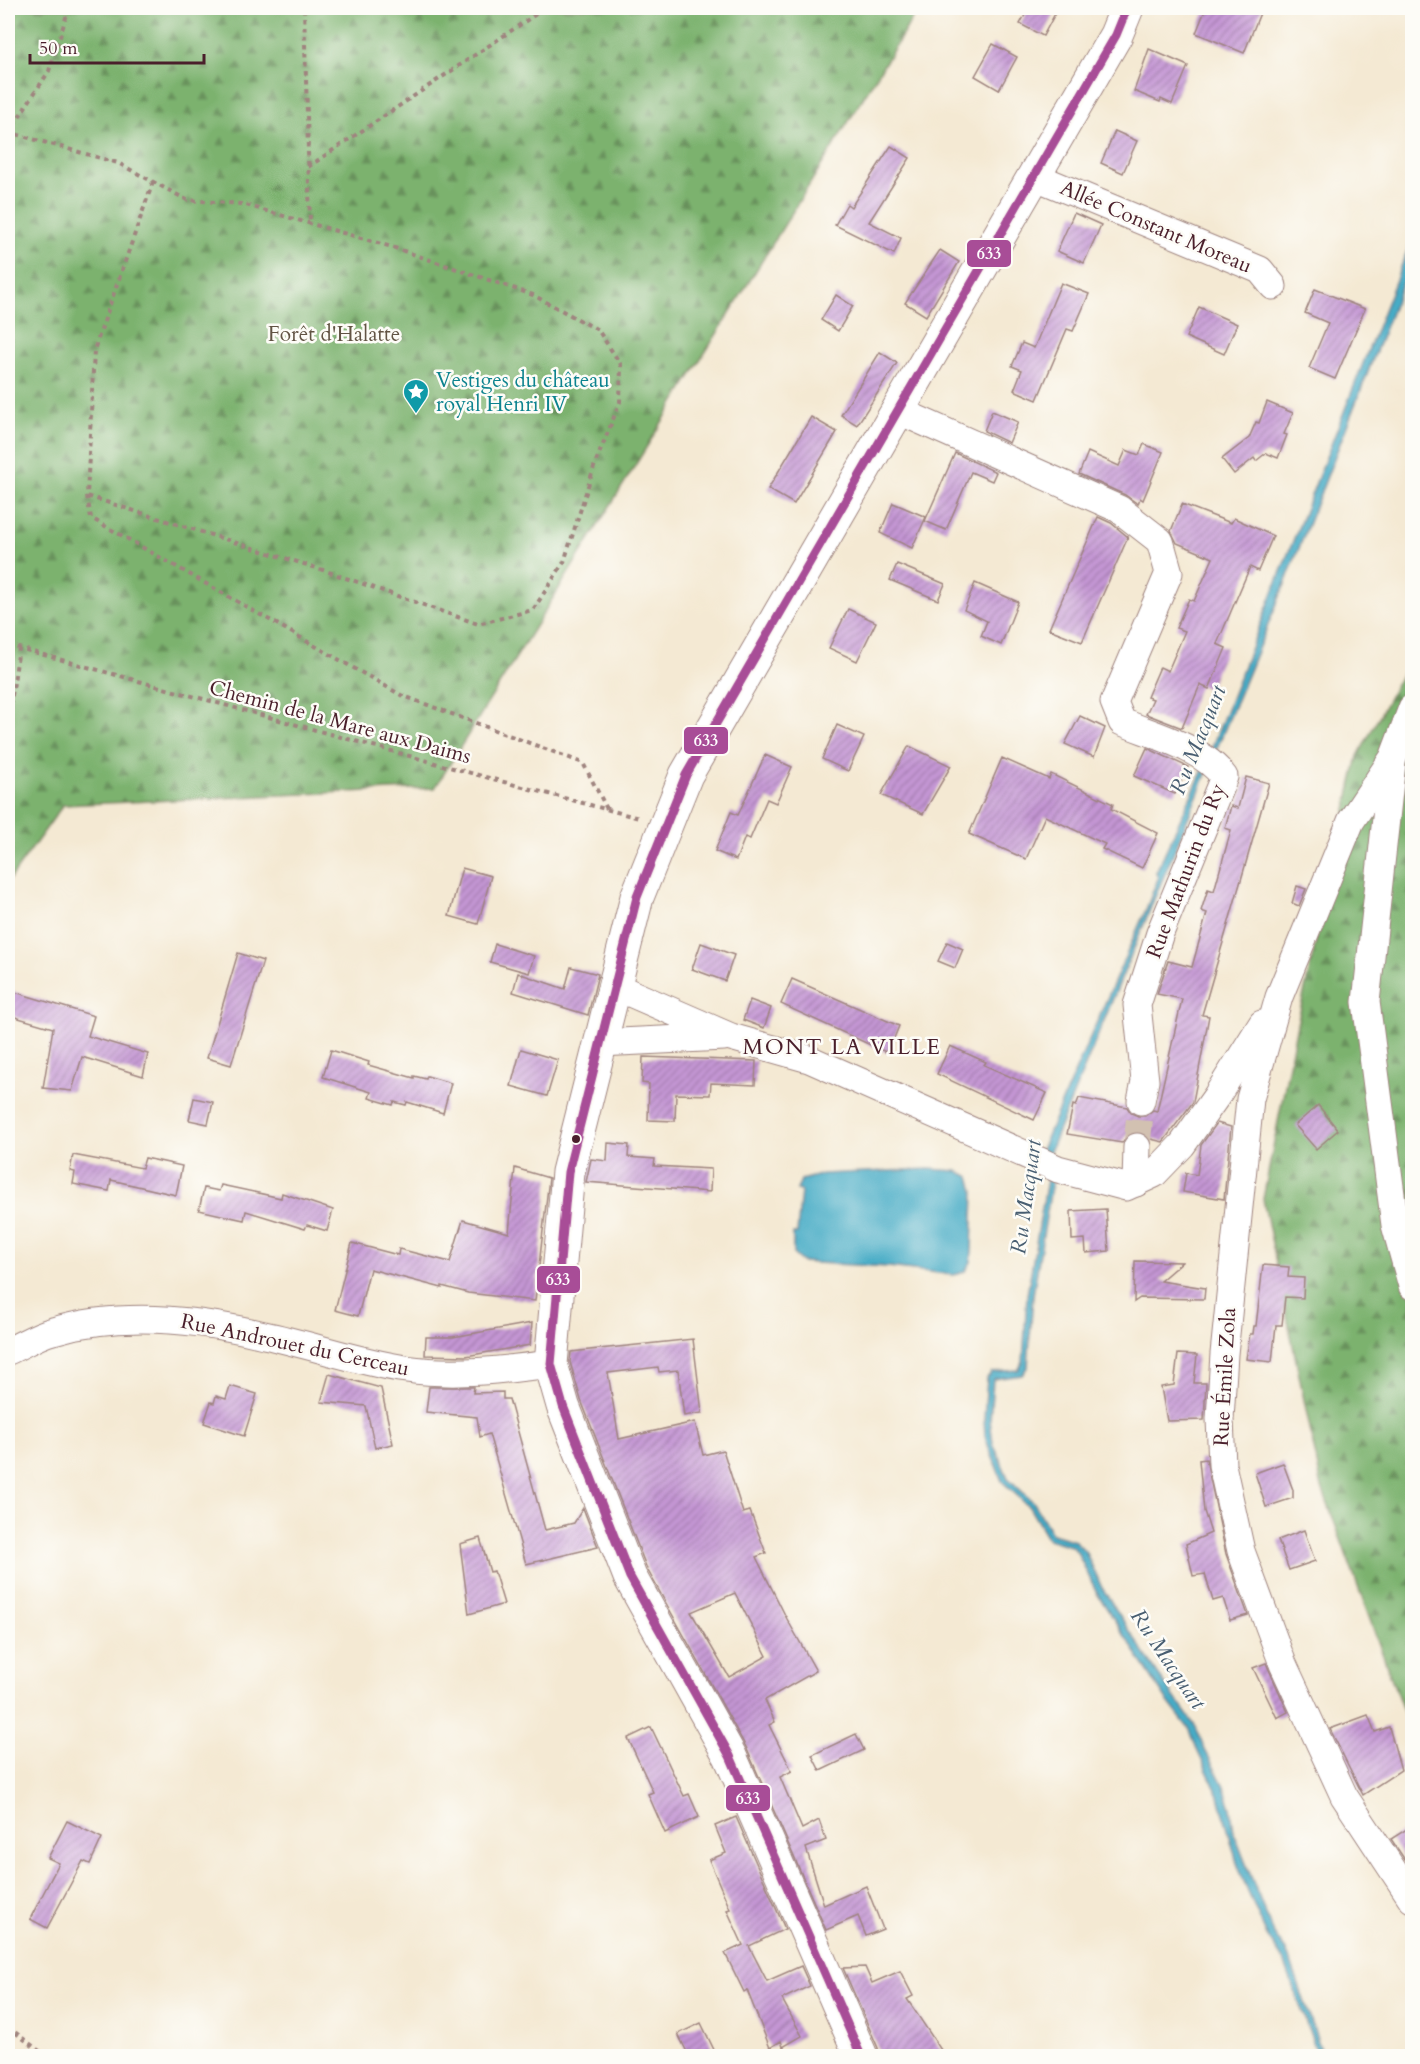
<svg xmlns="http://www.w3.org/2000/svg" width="1420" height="2064" font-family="Cardo,serif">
	<defs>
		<pattern id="forest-firs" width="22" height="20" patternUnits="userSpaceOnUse" patternTransform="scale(1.5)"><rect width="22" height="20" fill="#7cb26e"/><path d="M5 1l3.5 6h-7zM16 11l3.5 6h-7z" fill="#68905b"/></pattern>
		<pattern id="building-hatch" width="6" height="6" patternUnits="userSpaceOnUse" patternTransform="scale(1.5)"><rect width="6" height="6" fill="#c496d4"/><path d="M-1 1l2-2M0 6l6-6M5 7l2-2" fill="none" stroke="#a17aac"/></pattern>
	</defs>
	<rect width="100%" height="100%" fill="#fdfcf7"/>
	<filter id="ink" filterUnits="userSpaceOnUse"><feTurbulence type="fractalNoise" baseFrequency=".0167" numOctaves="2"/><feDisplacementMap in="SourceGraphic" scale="12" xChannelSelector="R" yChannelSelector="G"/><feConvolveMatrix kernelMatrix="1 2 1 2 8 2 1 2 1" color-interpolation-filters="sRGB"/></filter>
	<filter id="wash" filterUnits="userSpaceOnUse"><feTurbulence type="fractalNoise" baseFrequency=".008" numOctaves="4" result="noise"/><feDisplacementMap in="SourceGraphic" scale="24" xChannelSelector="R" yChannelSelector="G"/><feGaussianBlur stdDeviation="1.35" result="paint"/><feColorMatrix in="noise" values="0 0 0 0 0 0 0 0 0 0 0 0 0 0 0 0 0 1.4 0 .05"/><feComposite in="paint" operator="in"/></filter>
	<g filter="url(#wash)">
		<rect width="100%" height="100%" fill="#f4e9d3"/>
		<g fill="url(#forest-firs)" stroke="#63684c" stroke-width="1.5">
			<path d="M8 8H919L435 788 63 805 8 882Z"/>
			<path d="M1412 655V1735L1322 1488 1263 1199 1296 1029 1358 756Z"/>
		</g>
		<g fill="#46acc6" stroke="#486678" stroke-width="1.5">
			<path d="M1412 239V259L1285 584 1047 1158 1040 1152 1147 907 1158 878 1156 872 1202 772Z"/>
			<path d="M929 1169 958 1171 970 1177 974 1191 972 1251 971 1262 965 1271 961 1273 954 1275 889 1267 816 1263 802 1262 793 1254V1233H797L801 1191 797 1190 801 1180 823 1174Z"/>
			<path d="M1048 1174 1053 1176 1033 1295 1028 1366 1022 1375 993 1379 990 1420 993 1443 1008 1478 1034 1503 1052 1534 1075 1541 1085 1551 1102 1588 1157 1673 1196 1727 1205 1750 1224 1786 1231 1808 1234 1833 1273 1933 1286 1951 1290 1959 1323 2056H1318L1285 1963 1267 1936 1248 1892 1237 1863 1219 1796 1198 1752 1190 1730 1166 1699 1098 1595 1077 1552 1071 1546 1048 1539 1029 1507 1002 1481 988 1445 985 1435 984 1419 987 1378 992 1372 1018 1370 1023 1362 1027 1295Z"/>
		</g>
		<g id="blocks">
			<g fill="url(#building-hatch)" fill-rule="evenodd">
				<path d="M1029 8H1058L1043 36 1020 24Z"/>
				<path d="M1206 8H1262L1244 53 1196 33Z"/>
				<path d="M993 44 1017 57 999 90 975 76Z"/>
				<path d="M1149 49 1188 66 1172 104 1161 99 1160 102 1134 91Z"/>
				<path d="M1115 131 1137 141 1123 173 1101 163Z"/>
				<path d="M891 146 910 158 869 222 901 238 894 254 835 225 847 204 851 207Z"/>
				<path d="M1074 213 1101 225 1084 263 1057 251Z"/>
				<path d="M940 250 959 262 926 316 905 303Z"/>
				<path d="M1061 283 1089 294 1073 331 1067 329 1037 400 1014 390 1022 370 1012 366 1022 343 1034 348Z"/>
				<path d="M1315 289 1365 309 1335 379 1309 368 1328 323 1305 313Z"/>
				<path d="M836 295 853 306 838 331 821 320Z"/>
				<path d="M1199 307 1237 324 1224 354 1186 337Z"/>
				<path d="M880 352 897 363 857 425 841 415Z"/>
				<path d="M1267 402 1293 413 1284 434 1287 435 1278 458 1266 453 1256 461 1254 458 1234 474 1222 459 1249 438 1256 422 1259 423Z"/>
				<path d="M992 411 1018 422 1009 443 984 431Z"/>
				<path d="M811 417 837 432 794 504 768 489Z"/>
				<path d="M1144 444 1163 452 1143 500 1140 498 1138 504 1125 495 1079 474 1088 452 1119 466 1126 450 1139 455Z"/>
				<path d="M955 453 996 472 992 481 971 472 946 530 925 521Z"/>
				<path d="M893 503 926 517 912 548 880 533Z"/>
				<path d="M1182 504 1231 523 1234 518 1273 536 1258 571 1250 567 1217 644 1226 648 1209 689 1200 685 1182 728 1146 714 1153 699 1147 697 1160 667 1168 671 1185 631 1176 628 1189 599 1194 601 1213 558 1177 543 1171 531Z"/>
				<path d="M1098 517 1111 523 1128 537 1082 642 1049 629Z"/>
				<path d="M897 564 945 584 938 600 890 580Z"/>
				<path d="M975 583 1018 602 1001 645 981 636 987 621 964 610Z"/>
				<path d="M848 609 876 622 857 661 829 648Z"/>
				<path d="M1080 716 1105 728 1094 757 1065 744Z"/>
				<path d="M837 725 864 737 848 771 822 759Z"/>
				<path d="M909 746 951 766 923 814 881 795Z"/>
				<path d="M1147 748 1188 767 1175 794 1134 776Z"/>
				<path d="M765 755 792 767 776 803 767 799 750 839 745 837 736 860 715 851 731 812 738 815Z"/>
				<path d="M1002 758 1049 779 1051 774 1113 804 1111 809 1158 833 1142 868 1102 849 1105 844 1045 816 1026 859 969 834Z"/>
				<path d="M1246 777 1269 783 1202 1015 1209 1016 1193 1102 1163 1142 1151 1139 1146 1134 1138 1131 1129 1133 1122 1143 1067 1134 1073 1105 1076 1106 1079 1098 1127 1107 1131 1113 1138 1116H1145L1153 1110 1157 1111 1182 999 1157 994 1168 961 1192 967 1207 913 1201 911 1208 889 1214 891 1231 830 1225 828 1231 806 1238 808Z"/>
				<path d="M462 868 491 876 478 924 449 916Z"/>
				<path d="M1297 886 1306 889 1299 906 1292 903Z"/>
				<path d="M947 942 963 949 955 968 938 961Z"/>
				<path d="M701 943 734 955 725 981 692 969Z"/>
				<path d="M495 944 534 956 529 973 490 962Z"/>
				<path d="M238 953 263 961 231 1065 207 1058Z"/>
				<path d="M571 967 598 974 588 1015 513 992 518 973 565 989Z"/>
				<path d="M792 979 899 1026 888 1053 781 1004Z"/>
				<path d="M8 990 94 1016 88 1036 148 1054 143 1076 82 1057 72 1091 43 1088 53 1028 8 1015Z"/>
				<path d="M750 1000 771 1008 764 1028 743 1020Z"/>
				<path d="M950 1046 986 1062 984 1065 1047 1093 1034 1120 937 1074Z"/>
				<path d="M521 1049 558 1060 547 1096 511 1086Z"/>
				<path d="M331 1050 369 1062 368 1065 414 1078V1076L426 1079 427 1076 451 1083 443 1113 407 1102 406 1105 394 1102 393 1105 369 1098 371 1092 323 1077Z"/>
				<path d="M643 1057 756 1061 755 1085 711 1083 710 1095 676 1094 675 1121 648 1120 649 1084 642 1083Z"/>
				<path d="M194 1098 213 1102 208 1124 189 1120Z"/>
				<path d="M1318 1105 1338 1130 1316 1149 1295 1125Z"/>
				<path d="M1217 1123 1231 1127 1224 1199 1183 1192 1186 1173 1197 1175 1201 1145Z"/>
				<path d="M608 1143 629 1145 628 1157 655 1159 654 1166 711 1169 710 1192 586 1182 591 1159 607 1161Z"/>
				<path d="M73 1155 142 1168 145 1158 182 1166 176 1195 111 1180 109 1191 73 1184 75 1172 70 1171Z"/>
				<path d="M515 1168 549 1178 535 1301 468 1293 442 1286V1288L370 1269 358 1316 335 1310 352 1243 398 1255 399 1249 450 1262 463 1220 509 1233Z"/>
				<path d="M221 1185 281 1198 282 1193 333 1210 327 1231 307 1225 305 1229 246 1211 244 1220 199 1210 204 1188 219 1191Z"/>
				<path d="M1106 1209 1109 1251 1086 1253 1085 1239 1072 1240 1071 1211Z"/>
				<path d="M1135 1261 1182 1262 1160 1281 1205 1288 1204 1299 1140 1298 1134 1302Z"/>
				<path d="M1263 1265 1289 1267 1288 1277 1304 1278 1303 1298 1285 1297 1282 1325H1276L1272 1362 1246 1359 1250 1334H1253L1254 1326H1256Z"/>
				<path d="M532 1323 530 1345 466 1356 425 1355 426 1337H453Z"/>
				<path d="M693 1339 702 1413 684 1416 678 1370 659 1372 658 1367 608 1373 619 1439 695 1422 703 1455 723 1450 743 1513 750 1511 766 1553 756 1557 787 1619 816 1671 765 1700 775 1722 769 1725 792 1771 780 1777 802 1829 819 1820 826 1840 806 1848 824 1905 866 1886 883 1929 866 1936 858 1916 826 1930 746 1747 647 1569 581 1400 570 1362 571 1352ZM735 1593 767 1656 729 1677 691 1612Z"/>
				<path d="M1178 1354 1197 1355 1194 1383H1206L1204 1420 1167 1421 1161 1387 1174 1385Z"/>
				<path d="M329 1374 381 1388 393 1444 375 1448 366 1406 321 1402Z"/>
				<path d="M230 1386 257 1394 244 1436 204 1423 211 1402 214 1403 216 1396 226 1399Z"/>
				<path d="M429 1387H474L473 1393 503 1392V1399H509L545 1530 574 1523 583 1508 598 1547 526 1564 489 1434 480 1437 477 1417 426 1412Z"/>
				<path d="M1206 1459 1226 1554 1248 1615 1230 1620 1223 1598 1213 1601 1205 1574 1193 1576 1186 1544 1211 1533 1204 1511 1199 1460Z"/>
				<path d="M1283 1463 1293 1490V1498L1266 1507 1255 1473Z"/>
				<path d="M1304 1530 1315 1561 1289 1570 1278 1540Z"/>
				<path d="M480 1538 490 1572 494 1571 504 1604 469 1614 460 1544Z"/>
				<path d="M1266 1663 1288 1712 1277 1718 1253 1668Z"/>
				<path d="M1368 1715 1375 1732 1389 1727 1401 1770 1363 1795 1330 1729Z"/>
				<path d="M651 1727 684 1796 689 1794 699 1817 665 1833 648 1794 653 1792 628 1738Z"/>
				<path d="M856 1734 864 1750 820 1771 812 1755Z"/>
				<path d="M736 1817 785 1929 749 1946 767 1981 801 1966 810 1986 782 1999 802 2036 783 2047 781 2041 770 2048 747 1990 744 1992 725 1953 743 1945 727 1910 730 1909 709 1860 726 1853 715 1826Z"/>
				<path d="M67 1821 102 1838 90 1864 83 1861 47 1928 30 1919 59 1863 48 1858Z"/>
				<path d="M1413 1825V1855L1405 1860 1391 1839Z"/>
				<path d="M865 1967 872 1983 900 1971 913 1996 907 1999 945 2056H879L878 2048 843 1968Z"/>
				<path d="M701 2023 717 2056H689L678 2034Z"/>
			</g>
		</g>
	</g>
	<g filter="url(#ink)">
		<use href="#blocks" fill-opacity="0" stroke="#9f847f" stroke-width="1.5"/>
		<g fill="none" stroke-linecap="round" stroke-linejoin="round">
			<path stroke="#d2c1b1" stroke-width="27" stroke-dasharray="27 14" stroke-linecap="butt" d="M1137 1147 1141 1101"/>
			<defs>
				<g id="street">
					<path d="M1034 176 1260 270 1273 286"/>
					<path d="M897 410 1119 509 1160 541 1169 573 1114 702 1122 722C1153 735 1204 748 1224 777L1160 933 1137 1005 1145 1081 1141 1101"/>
					<path d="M1412 708 1393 758 1351 821 1279 997 1250 1099 1224 1354 1220 1419 1222 1465 1241 1551 1283 1664 1344 1796 1412 1899"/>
					<path d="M1392 763 1366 1002 1395 1225 1412 1286"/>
					<path d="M614 986 731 1037 809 1059 1058 1169 1126 1187 1154 1174 1182 1145 1216 1097 1262 1024"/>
					<path d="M599 1043 724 1037"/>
					<path d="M1136 1183 1137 1147"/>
					<path d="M8 1351C22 1345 37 1335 53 1331 121 1311 197 1319 264 1335 312 1345 358 1362 406 1369 454 1376 503 1370 551 1364"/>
				</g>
				<path id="secondary" d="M861 2056 730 1756 630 1577 563 1406 551 1364 568 1172 637 897 686 775 1116 35 1127 8"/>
			</defs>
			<use href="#street" stroke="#9f847f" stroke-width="29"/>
			<use href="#secondary" stroke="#9f847f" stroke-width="35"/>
			<g stroke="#9f847f" stroke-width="4" stroke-dasharray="4.5 4.5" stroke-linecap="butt">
				<path d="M304 8 310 223"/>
				<path d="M8 132 118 163 187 200 242 204 392 247 533 295 598 330 621 365 620 402 595 464 564 562 533 610 478 624 323 570 87 496"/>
				<path d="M9 132 49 71 69 8"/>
				<path d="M308 167 545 8"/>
				<path d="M153 182 94 350 87 496 91 518 401 695 583 763 607 809"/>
				<path d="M8 645 489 778 639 818"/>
				<path d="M8 723 19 648"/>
				<path d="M8 2027 46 2056"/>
			</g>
			<use href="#street" stroke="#fff" stroke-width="27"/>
			<use href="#secondary" stroke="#fff" stroke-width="33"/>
			<defs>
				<path id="bus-1" d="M861 2056 730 1756 630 1577 563 1406 551 1364 568 1172 637 897 686 775 1116 35 1127 8"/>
			</defs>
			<use href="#bus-1" stroke="#fdfcf7" stroke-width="14"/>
			<use href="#bus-1" stroke="#a84d97" stroke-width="9"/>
		</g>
	</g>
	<defs>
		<symbol id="sight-pin" viewBox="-11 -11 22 30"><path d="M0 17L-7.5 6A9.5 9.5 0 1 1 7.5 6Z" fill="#0f9aa8" stroke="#fdfcf7"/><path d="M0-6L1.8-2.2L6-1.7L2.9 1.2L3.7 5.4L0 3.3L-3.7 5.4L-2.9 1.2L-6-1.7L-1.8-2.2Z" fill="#fff"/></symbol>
	</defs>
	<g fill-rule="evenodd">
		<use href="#sight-pin" x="401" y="377" width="30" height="40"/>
	</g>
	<circle fill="#4a1f2b" stroke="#fdfcf7" stroke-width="2" cx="576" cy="1139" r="5"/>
	<g text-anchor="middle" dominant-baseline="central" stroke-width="5" stroke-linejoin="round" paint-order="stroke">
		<g font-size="21" fill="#4a1f2b" stroke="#fdfcf7">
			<text transform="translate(1156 227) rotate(23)">Allée Constant Moreau</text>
			<text transform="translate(340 722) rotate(15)">Chemin de la Mare aux Daims</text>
			<text transform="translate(1186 871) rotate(-69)">Rue Mathurin du Ry</text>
			<text transform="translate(295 1345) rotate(12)">Rue Androuet du Cerceau</text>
			<text transform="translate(1225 1377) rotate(-87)">Rue Émile Zola</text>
		</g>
		<g font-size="21" fill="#625444" stroke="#fdfcf7">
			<text x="334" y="334">Forêt d'Halatte</text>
		</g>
		<g font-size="21" fill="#0d838f" stroke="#fdfcf7" text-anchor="start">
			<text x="436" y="380">Vestiges du château<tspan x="436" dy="24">royal Henri IV</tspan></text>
		</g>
		<g font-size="22" font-style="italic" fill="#485e71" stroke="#fdfcf7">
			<text transform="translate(1198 740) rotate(-68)">Ru Macquart</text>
			<text transform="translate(1026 1197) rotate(-82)">Ru Macquart</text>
			<text transform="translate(1168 1659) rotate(56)">Ru Macquart</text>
		</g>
		<g font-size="22" letter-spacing="1.5" fill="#4a1f2b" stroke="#fdfcf7">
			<text x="842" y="1047">MONT LA VILLE</text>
		</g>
	</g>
	<g stroke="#fdfcf7" stroke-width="2">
		<rect x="966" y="239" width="46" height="29" rx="6" fill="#a84d97"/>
		<rect x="683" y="726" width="46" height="29" rx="6" fill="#a84d97"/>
		<rect x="536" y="1265" width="45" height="29" rx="6" fill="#a84d97"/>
		<rect x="725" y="1784" width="46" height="28" rx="6" fill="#a84d97"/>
	</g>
	<g font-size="16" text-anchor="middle" font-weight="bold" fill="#fff">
		<text x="989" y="259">633</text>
		<text x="706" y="746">633</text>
		<text x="558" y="1285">633</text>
		<text x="748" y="1804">633</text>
	</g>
	<rect width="1420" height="2064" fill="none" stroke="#fdfcf7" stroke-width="30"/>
	<path d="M30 54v9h174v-9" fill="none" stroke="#4a1f2b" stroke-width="3"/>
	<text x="39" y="54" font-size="18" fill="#4a1f2b" stroke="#fdfcf7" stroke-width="4.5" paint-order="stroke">50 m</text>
</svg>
